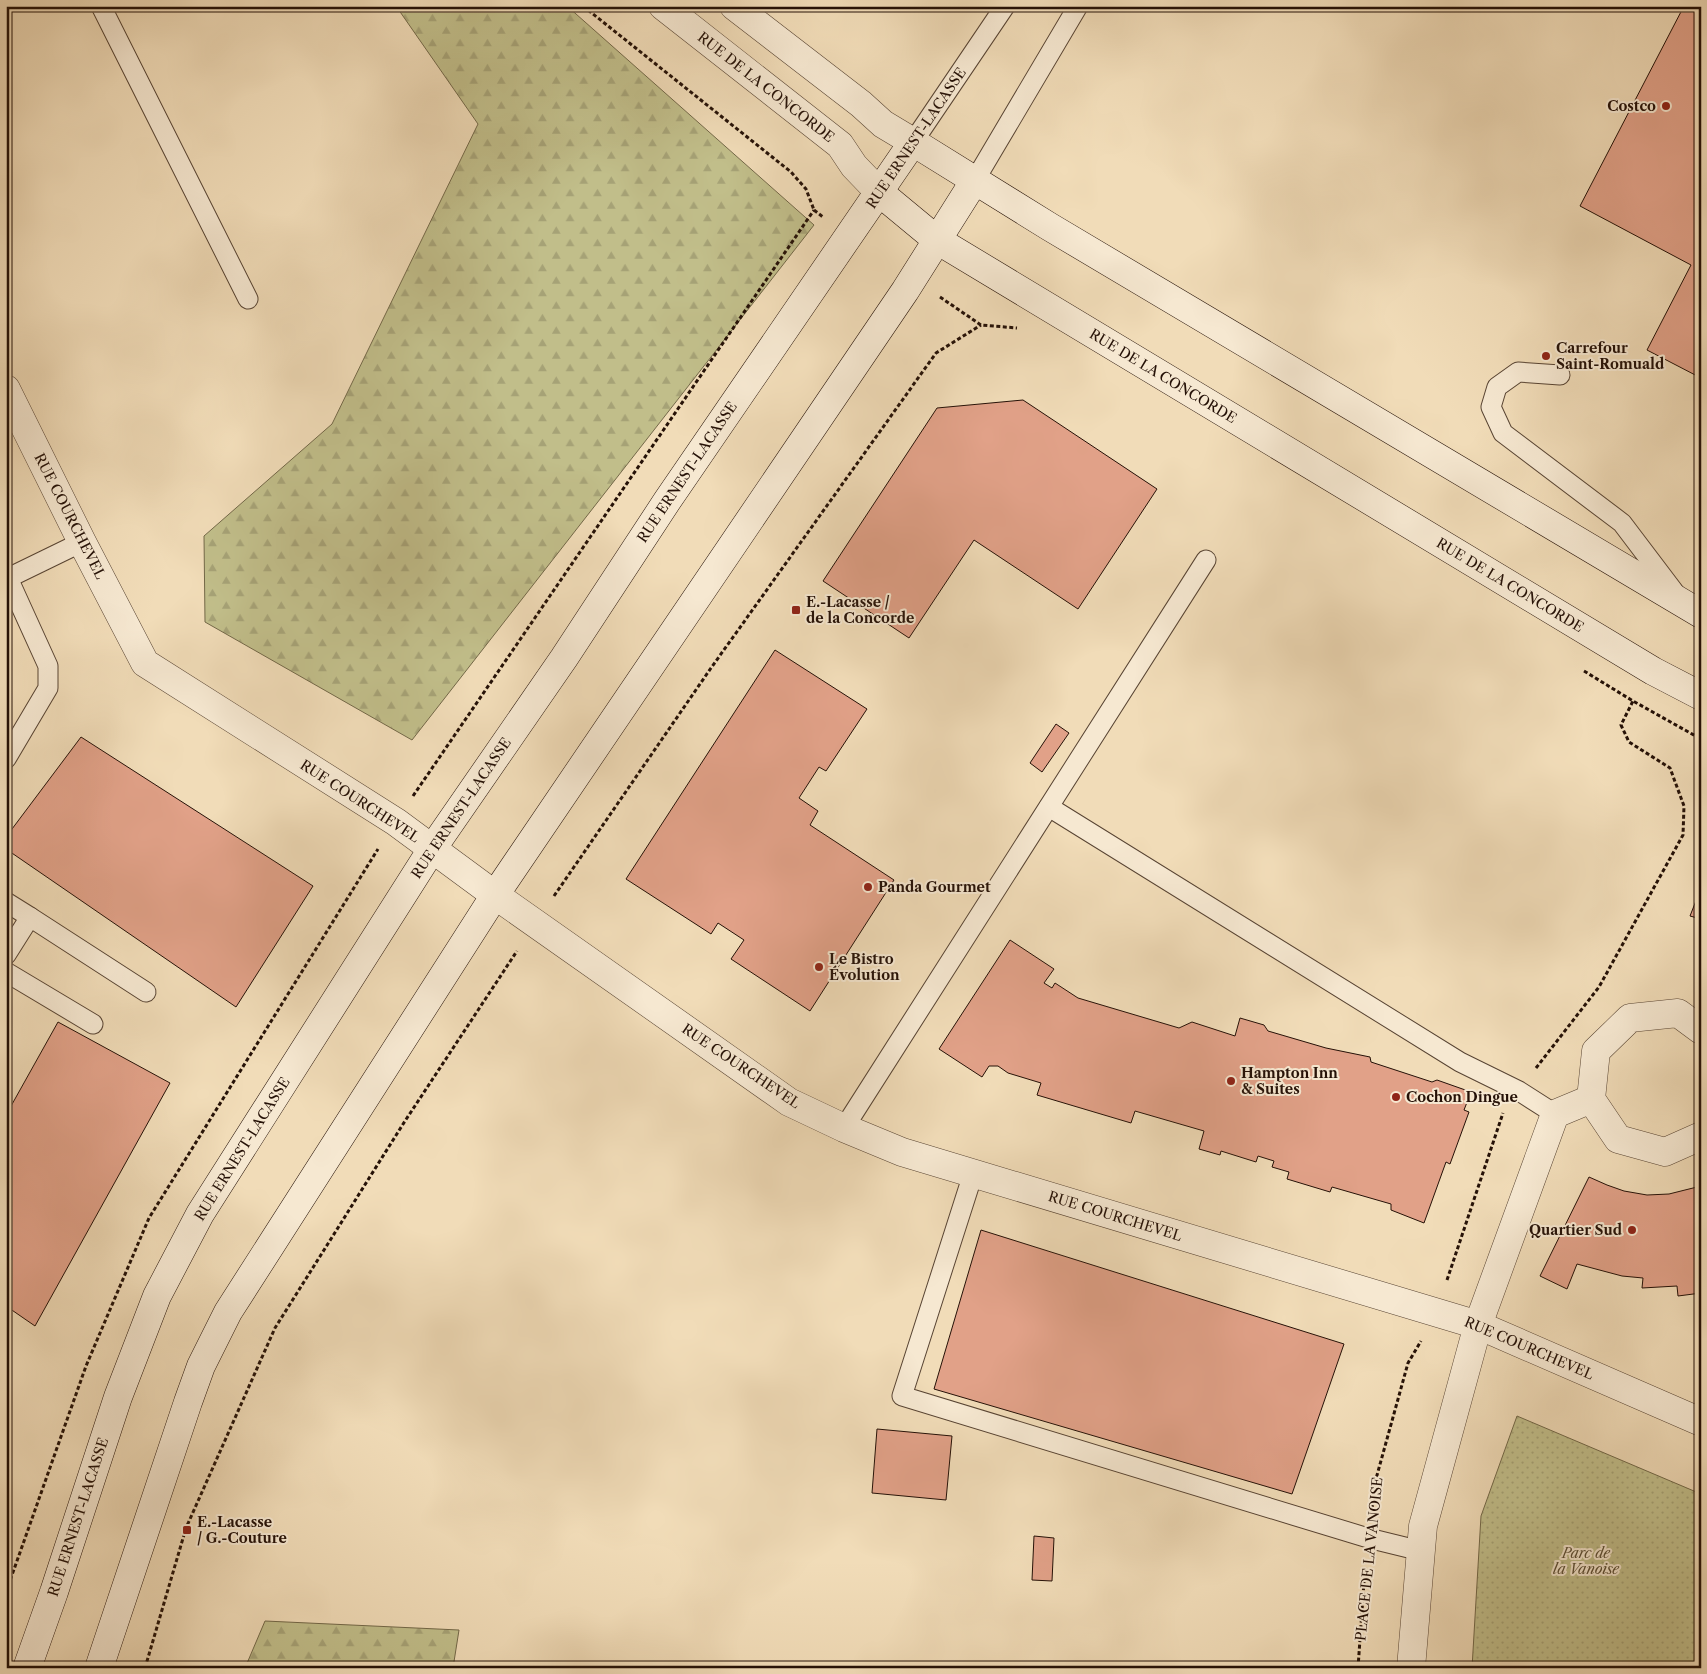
<svg xmlns="http://www.w3.org/2000/svg" width="1707" height="1674" font-family="'Libre Caslon Text',serif">
	<defs>
		<pattern id="forest-firs" width="22" height="20" patternUnits="userSpaceOnUse" patternTransform="scale(1.25)"><rect width="22" height="20" fill="#c1be8a"/><path d="M5 1l3.5 6h-7zM16 11l3.5 6h-7z" fill="#a6a276"/></pattern>
		<pattern id="park-dots" width="8" height="8" patternUnits="userSpaceOnUse" patternTransform="scale(1.25)"><rect width="8" height="8" fill="#c1be8a"/><path d="M2 2h.1M6 6h.1" fill="none" stroke="#a6a276" stroke-width="1.8" stroke-linecap="round"/></pattern>
	</defs>
	<rect width="100%" height="100%" fill="#f1dcb8"/>
	<filter id="stains"><feTurbulence type="fractalNoise" baseFrequency=".004" numOctaves="4"/><feColorMatrix values="0 0 0 0 .2 0 0 0 0 .09 0 0 0 0 .02 0 0 0 .5 -.17"/></filter>
	<radialGradient id="worn" r=".72"><stop offset=".6" stop-color="#630" stop-opacity="0"/><stop offset="1" stop-color="#630" stop-opacity=".3"/></radialGradient>
	<g fill="url(#forest-firs)" stroke="#736848">
		<path d="M396 6H567L814 225 412 740 205 622 204 536 332 424 478 124Z"/>
		<path d="M265 1621 459 1630 453 1668H245Z"/>
	</g>
	<path fill="url(#park-dots)" stroke="#736848" d="M1517 1416 1701 1494V1668H1472L1481 1516Z"/>
	<g fill="#e1a188" stroke="#251107">
		<path d="M1684 6H1701V378L1647 350 1691 265 1580 206Z"/>
		<path d="M1023 400 1157 489 1078 609 974 540 909 638 823 581 937 408Z"/>
		<path d="M775 650 867 709 826 771 819 767 799 798 818 811 810 825 894 880 810 1011 731 959 744 940 718 923 711 934 626 879Z"/>
		<path d="M1056 724 1069 733 1042 772 1030 763Z"/>
		<path d="M81 737 313 886 236 1007 6 849V837Z"/>
		<path d="M1701 888V919L1690 916Z"/>
		<path d="M1010 940 1054 969 1044 983 1052 988 1055 983 1078 998 1179 1028 1192 1022 1235 1036 1240 1018 1264 1025 1268 1031 1326 1048 1370 1057 1371 1062 1432 1082 1437 1080 1471 1092 1464 1110 1469 1112 1450 1164 1446 1162 1424 1223 1391 1210V1204L1332 1187 1330 1192 1287 1179 1289 1172 1272 1167 1274 1161 1258 1156 1256 1162 1221 1151 1220 1155 1199 1149 1204 1131 1135 1111 1131 1123 1037 1095 1041 1083 1008 1073 998 1066H989L982 1077 939 1049Z"/>
		<path d="M58 1022 170 1083 35 1326 6 1306V1115Z"/>
		<path d="M1589 1177 1607 1185 1624 1191 1647 1195 1669 1194 1701 1186V1293L1678 1296 1677 1286 1642 1288 1643 1278 1622 1276 1577 1264 1567 1289 1540 1276Z"/>
		<path d="M981 1230 1344 1344 1292 1494 934 1389Z"/>
		<path d="M877 1429 952 1436 946 1500 872 1493Z"/>
		<path d="M1034 1536 1054 1538 1052 1581 1032 1580Z"/>
	</g>
	<g fill="none" stroke-linecap="round" stroke-linejoin="round">
		<defs>
			<g id="lane">
				<path d="M101 6 248 299"/>
				<path d="M913 142 1005 6"/>
				<path d="M975 180 1078 6"/>
				<path d="M1560 375 1518 372 1497 387 1491 407 1503 433 1622 523 1675 593"/>
				<path d="M6 579 82 542"/>
				<path d="M6 759 48 688V666L8 578"/>
				<path d="M1049 807 1460 1062 1519 1091 1555 1114"/>
				<path d="M6 902 30 917 6 955"/>
				<path d="M30 917 146 992"/>
				<path d="M6 972 93 1024"/>
				<path d="M844 1128 1206 560"/>
				<path d="M973 1174 902 1396 1368 1538 1421 1551"/>
			</g>
			<g id="street">
				<path d="M663 6 840 145 854 166 879 192"/>
				<path d="M734 6 861 104 883 124 913 142"/>
				<path d="M6 389 82 542 145 663 396 822 495 895 789 1102 844 1128 902 1152 1478 1325 1701 1422"/>
				<path d="M1701 1030 1678 1013 1630 1018 1596 1051 1591 1099 1618 1139 1665 1152 1701 1136"/>
				<path d="M1411 1668 1423 1526 1478 1325 1555 1114 1591 1099"/>
			</g>
			<g id="secondary">
				<path d="M879 192 937 240 1653 671 1701 696"/>
				<path d="M27 1668 54 1592 118 1397 157 1296 200 1214 432 849 564 658 667 501 913 142 1050 227 1701 614"/>
				<path d="M99 1668 188 1402 201 1366 228 1312 495 895 905 291 975 180"/>
			</g>
		</defs>
		<use href="#lane" stroke="#584433" stroke-width="21"/>
		<use href="#street" stroke="#584433" stroke-width="29"/>
		<use href="#secondary" stroke="#251107" stroke-width="29"/>
		<g stroke="#251107" stroke-width="3" stroke-dasharray="4 2.5" stroke-linecap="butt">
			<path d="M583 6 791 172 806 189 814 210"/>
			<path d="M814 210 823 217"/>
			<path d="M940 297 981 325 1017 328"/>
			<path d="M1584 671 1633 701 1701 739"/>
			<path d="M413 796 814 210"/>
			<path d="M554 896 711 668 936 353 981 325"/>
			<path d="M1536 1068 1599 987 1683 835 1684 806 1670 768 1629 742 1621 725 1633 701"/>
			<path d="M1447 1280 1503 1113"/>
			<path d="M1372 1509 1374 1486 1408 1363 1421 1341"/>
			<path d="M6 1592 86 1366 149 1218 378 849"/>
			<path d="M145 1668 186 1528 275 1328 405 1121 517 951"/>
			<path d="M1358 1668 1365 1567"/>
		</g>
		<use href="#lane" stroke="#f6e8d1" stroke-width="19"/>
		<use href="#street" stroke="#f6e8d1" stroke-width="28"/>
		<use href="#secondary" stroke="#f6e8d1" stroke-width="28"/>
	</g>
	<g fill="#8f2418" stroke="#f6e8d1" stroke-width="2">
		<circle cx="1666" cy="106" r="5"/>
		<circle cx="1546" cy="356" r="5"/>
		<rect x="791" y="605" width="10" height="10" rx="2.5"/>
		<circle cx="868" cy="887" r="5"/>
		<circle cx="819" cy="967" r="5"/>
		<circle cx="1231" cy="1081" r="5"/>
		<circle cx="1396" cy="1097" r="5"/>
		<circle cx="1632" cy="1230" r="5"/>
		<rect x="182" y="1525" width="10" height="10" rx="2.5"/>
	</g>
	<g text-anchor="middle" dominant-baseline="central" stroke-width="4" stroke-linejoin="round" paint-order="stroke">
		<g font-size="14" fill="#251107" stroke="#f6e8d1">
			<text transform="translate(766 87) rotate(38)">RUE DE LA CONCORDE</text>
			<text transform="translate(916 138) rotate(-56)">RUE ERNEST-LACASSE</text>
			<text transform="translate(1163 376) rotate(31)">RUE DE LA CONCORDE</text>
			<text transform="translate(687 472) rotate(-56)">RUE ERNEST-LACASSE</text>
			<text transform="translate(70 516) rotate(63)">RUE COURCHEVEL</text>
			<text transform="translate(1510 585) rotate(31)">RUE DE LA CONCORDE</text>
			<text transform="translate(360 801) rotate(33)">RUE COURCHEVEL</text>
			<text transform="translate(461 808) rotate(-56)">RUE ERNEST-LACASSE</text>
			<text transform="translate(741 1066) rotate(34)">RUE COURCHEVEL</text>
			<text transform="translate(242 1149) rotate(-58)">RUE ERNEST-LACASSE</text>
			<text transform="translate(1115 1216) rotate(17)">RUE COURCHEVEL</text>
			<text transform="translate(1529 1348) rotate(23)">RUE COURCHEVEL</text>
			<text transform="translate(78 1517) rotate(-72)">RUE ERNEST-LACASSE</text>
			<text transform="translate(1369 1559) rotate(-84)">PLACE DE LA VANOISE</text>
		</g>
		<g font-size="14" font-weight="bold" fill="#251107" stroke="#f6e8d1" text-anchor="start">
			<text x="1656" y="106" text-anchor="end">Costco</text>
			<text x="1556" y="348">Carrefour<tspan x="1556" dy="16">Saint-Romuald</tspan></text>
			<text x="806" y="602">E.-Lacasse /<tspan x="806" dy="16">de la Concorde</tspan></text>
			<text x="878" y="887">Panda Gourmet</text>
			<text x="829" y="959">Le Bistro<tspan x="829" dy="16">Évolution</tspan></text>
			<text x="1241" y="1073">Hampton Inn<tspan x="1241" dy="16">&amp; Suites</tspan></text>
			<text x="1406" y="1097">Cochon Dingue</text>
			<text x="1622" y="1230" text-anchor="end">Quartier Sud</text>
			<text x="197" y="1522">E.-Lacasse<tspan x="197" dy="16">/ G.-Couture</tspan></text>
		</g>
		<g font-size="14" font-style="italic" fill="#5c4e35" stroke="#f6e8d1">
			<text x="1586" y="1553">Parc de<tspan x="1586" dy="16">la Vanoise</tspan></text>
		</g>
	</g>
	<rect width="1707" height="1674" fill="none" stroke="#f1dcb8" stroke-width="25"/>
	<rect x="8" y="8" width="1692" height="1659" fill="none" stroke="#251107" stroke-width="2.5"/>
	<rect x="12" y="12" width="1682" height="1649" fill="none" stroke="#251107"/>
	<rect width="100%" height="100%" filter="url(#stains)"/>
	<rect width="100%" height="100%" fill="url(#worn)"/>
</svg>
